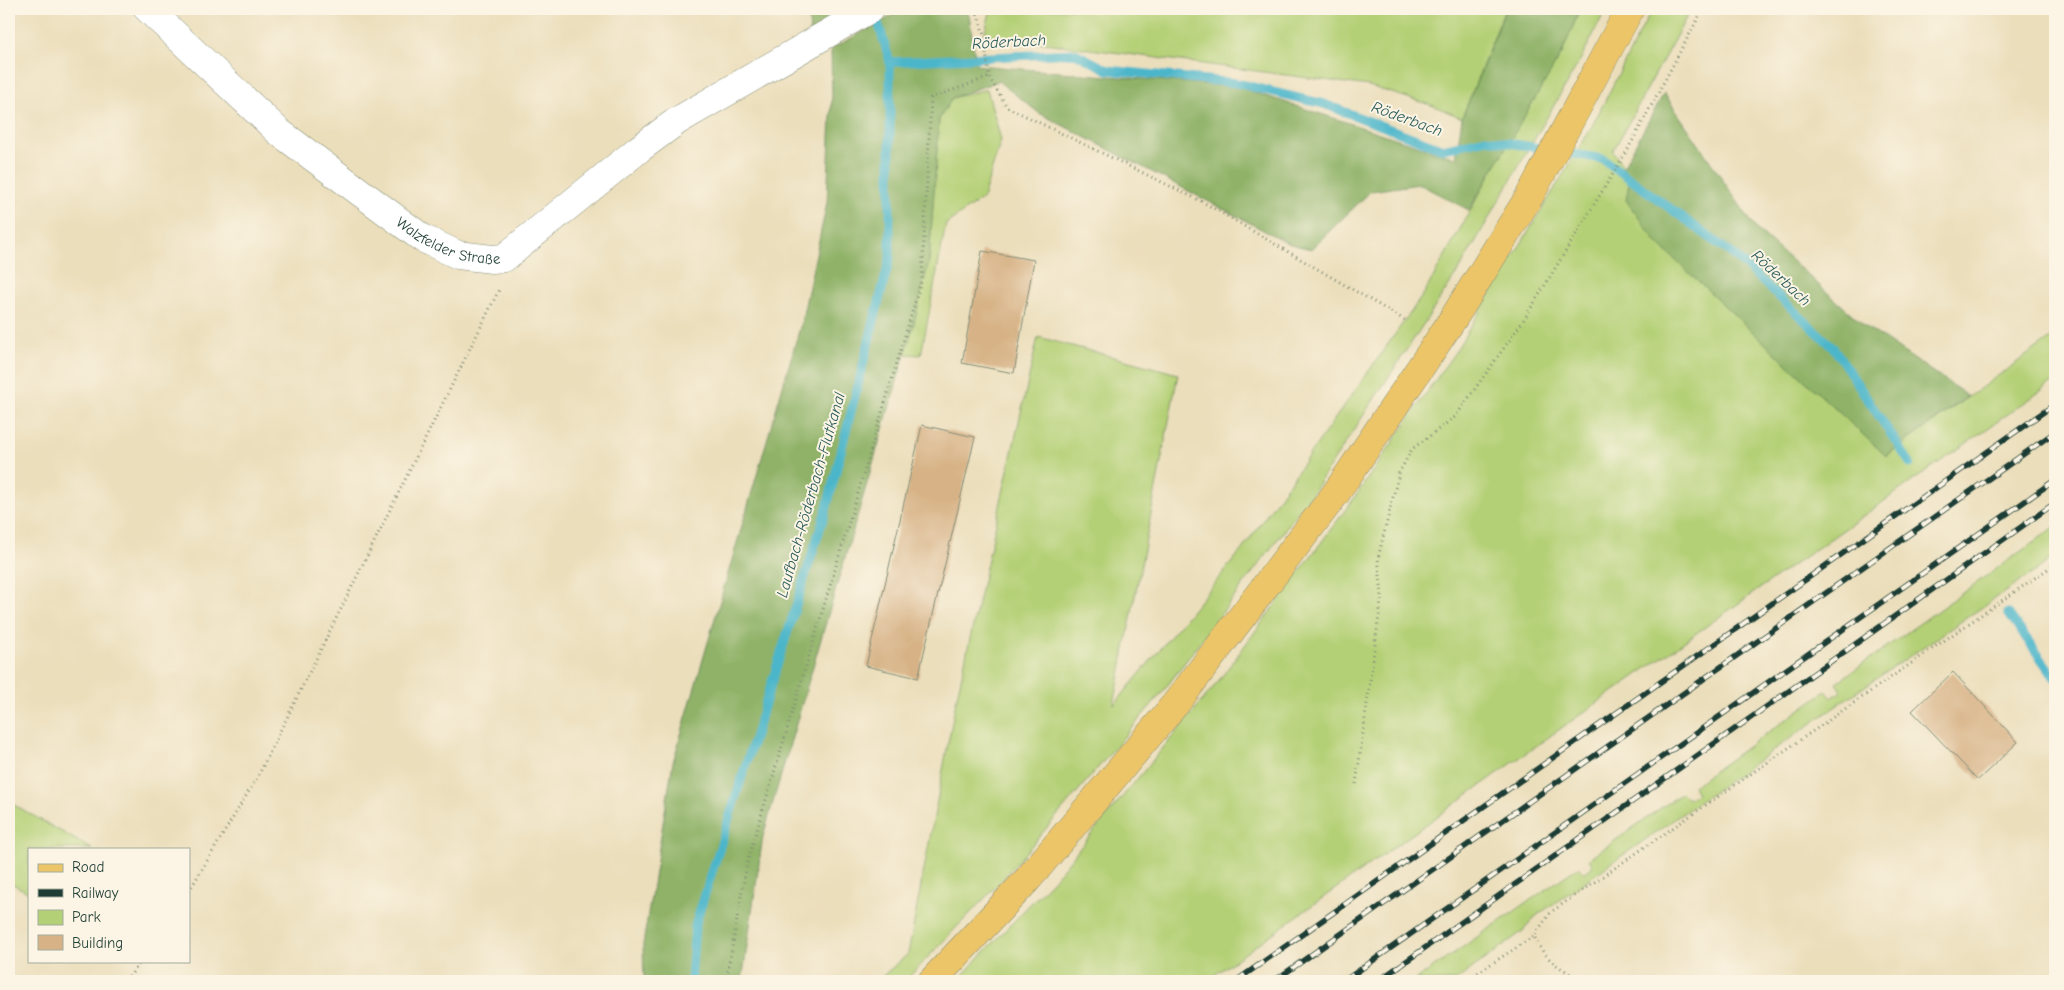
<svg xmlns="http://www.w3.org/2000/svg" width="2064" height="990" font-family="'Comic Neue',sans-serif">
	<rect width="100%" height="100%" fill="#fcf5e5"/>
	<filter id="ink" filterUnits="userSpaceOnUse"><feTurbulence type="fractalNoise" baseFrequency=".02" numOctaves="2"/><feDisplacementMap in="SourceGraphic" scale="10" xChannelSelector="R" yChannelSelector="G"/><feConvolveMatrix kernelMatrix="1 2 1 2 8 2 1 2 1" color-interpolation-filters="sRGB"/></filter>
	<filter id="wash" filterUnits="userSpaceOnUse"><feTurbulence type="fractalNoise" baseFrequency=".0096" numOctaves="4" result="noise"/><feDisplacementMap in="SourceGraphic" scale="20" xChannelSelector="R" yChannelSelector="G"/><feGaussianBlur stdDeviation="1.12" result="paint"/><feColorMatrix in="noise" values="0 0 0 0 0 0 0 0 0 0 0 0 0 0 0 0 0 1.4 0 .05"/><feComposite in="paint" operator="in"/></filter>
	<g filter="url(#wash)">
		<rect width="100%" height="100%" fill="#ebdebb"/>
		<g fill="#b4d076" stroke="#6a8655">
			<path d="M991 9H1505L1462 118 1434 106 1369 86 984 35Z"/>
			<path d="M1580 9H1606L1583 55 1459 270 1311 495 1164 690 1004 878 905 981H877L908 954 956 701 1038 337 1178 374 1114 705 1241 551 1425 292 1511 137 1562 53Z"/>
			<path d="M1652 9H1691L1613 151 1630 177 1886 456 2055 335V381L1560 729 1206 981H957L1055 878 1217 683 1352 501 1455 352 1589 132Z"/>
			<path d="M987 89 1001 140 983 198 946 224 921 355 905 354 929 261 939 119 952 98Z"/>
			<path d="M2055 527V556L2033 573 1855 693 1536 916 1523 931 1455 981H1414L1578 867 1584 873 1593 866 1589 859 1682 793 1688 799 1697 794 1693 786 1826 691 1832 698 1841 691 1836 683Z"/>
			<path d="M9 802 92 849H29V893L9 882Z"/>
		</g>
		<g fill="#8fb267" stroke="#57784e">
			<path d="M808 9H850L810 32Z"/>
			<path d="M905 9H948L969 14 976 65 1238 87 1456 158 1462 118 1506 9H1580L1562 53 1469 210 1419 184 1371 191 1311 249 1290 244 1039 113 998 81 952 98 939 119 929 261 913 327 763 836 742 981H644L643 945 673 762 801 324 827 203 832 94 831 49Z"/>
			<path d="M1664 93 1756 229 1865 326 1968 396 1886 456 1657 243 1626 200 1630 177 1623 167Z"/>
		</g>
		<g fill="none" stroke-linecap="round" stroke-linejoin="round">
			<g stroke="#4cb6ca" stroke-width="9">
				<path d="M890 62 1075 53 1108 70 1236 83 1324 104 1443 149 1486 139 1603 159 1735 256 1833 347 1910 463"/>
				<path d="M2008 613 2055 678"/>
				<path d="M691 981 695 926 827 507 890 258V62L874 9"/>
			</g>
		</g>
		<g id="blocks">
			<g fill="#d7b286">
				<path d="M982 251 1034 260 1014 373 962 363Z"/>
				<path d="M922 425 975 437 918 678 866 666Z"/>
				<path d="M1953 672 2018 742 1978 780 1912 711Z"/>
			</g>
		</g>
	</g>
	<g filter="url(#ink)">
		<use href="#blocks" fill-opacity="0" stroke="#858e78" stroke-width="1"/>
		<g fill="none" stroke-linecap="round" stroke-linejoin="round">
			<defs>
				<g id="street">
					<path id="s1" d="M148 9 279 132 422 238 458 255 492 259 504 258 639 149 677 121 870 9"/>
				</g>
				<path id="primary" d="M932 981 1028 879 1177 702 1336 493 1453 319 1529 197 1630 9"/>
			</defs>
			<use href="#street" stroke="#858e78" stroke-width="29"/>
			<use href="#primary" stroke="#858e78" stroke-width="29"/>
			<g stroke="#858e78" stroke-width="3" stroke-dasharray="1 4" stroke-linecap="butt">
				<path d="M976 9 984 35 989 77 1007 107 1203 202 1408 322"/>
				<path d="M1356 784 1382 594 1378 558 1399 473 1412 449 1455 417 1523 321 1628 149 1703 9"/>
				<path d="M189 891 258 776 500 288"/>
				<path d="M126 981 141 961"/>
				<path d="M726 981 747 863 922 279 931 98 989 77"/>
				<path d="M1465 981 1534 936"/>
				<path d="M1583 981C1559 967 1546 962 1534 936L1551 912 2055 564"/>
			</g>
			<use href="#street" stroke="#fff" stroke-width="28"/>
			<use href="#primary" stroke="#edc569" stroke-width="28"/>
			<defs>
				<g id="rail">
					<path d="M1236 981 2055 404"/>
					<path d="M1274 981 2055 432"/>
					<path d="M1344 981 2055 480"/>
					<path d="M1378 981 2055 503"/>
				</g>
			</defs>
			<use href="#rail" stroke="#1f3d34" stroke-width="5.5"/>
			<use href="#rail" stroke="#fcf5e5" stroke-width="4" stroke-dasharray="11" stroke-linecap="butt"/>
		</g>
	</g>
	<g text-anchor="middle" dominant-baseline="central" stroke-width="4" stroke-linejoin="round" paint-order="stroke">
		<g font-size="15" fill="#1f3d34" stroke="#fcf5e5">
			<text stroke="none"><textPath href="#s1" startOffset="384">Walzfelder Straße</textPath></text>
		</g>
		<g font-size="16" font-style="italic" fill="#2a5b5a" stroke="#fcf5e5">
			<text transform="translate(1009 42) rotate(-3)">Röderbach</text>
			<text transform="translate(1407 119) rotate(20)">Röderbach</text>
			<text transform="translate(1781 278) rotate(43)">Röderbach</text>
			<text transform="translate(811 495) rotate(-74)">Laufbach-Röderbach-Flutkanal</text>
		</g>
	</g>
	<rect width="2064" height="990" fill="none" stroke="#fcf5e5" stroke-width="30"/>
	<rect x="28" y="848" width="162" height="115" fill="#fcf5e5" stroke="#a4ab9e"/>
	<rect x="38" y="864" width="25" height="8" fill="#edc569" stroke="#a4ab9e"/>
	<text x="72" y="872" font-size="15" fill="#1f3d34">Road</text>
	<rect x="38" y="889" width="25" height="8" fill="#1f3d34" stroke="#a4ab9e"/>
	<text x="72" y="898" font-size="15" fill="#1f3d34">Railway</text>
	<rect x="38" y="910" width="25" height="15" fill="#b4d076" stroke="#a4ab9e"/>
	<text x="72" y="922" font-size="15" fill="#1f3d34">Park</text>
	<rect x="38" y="935" width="25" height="15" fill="#d7b286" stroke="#a4ab9e"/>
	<text x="72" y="948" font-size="15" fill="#1f3d34">Building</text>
</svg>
